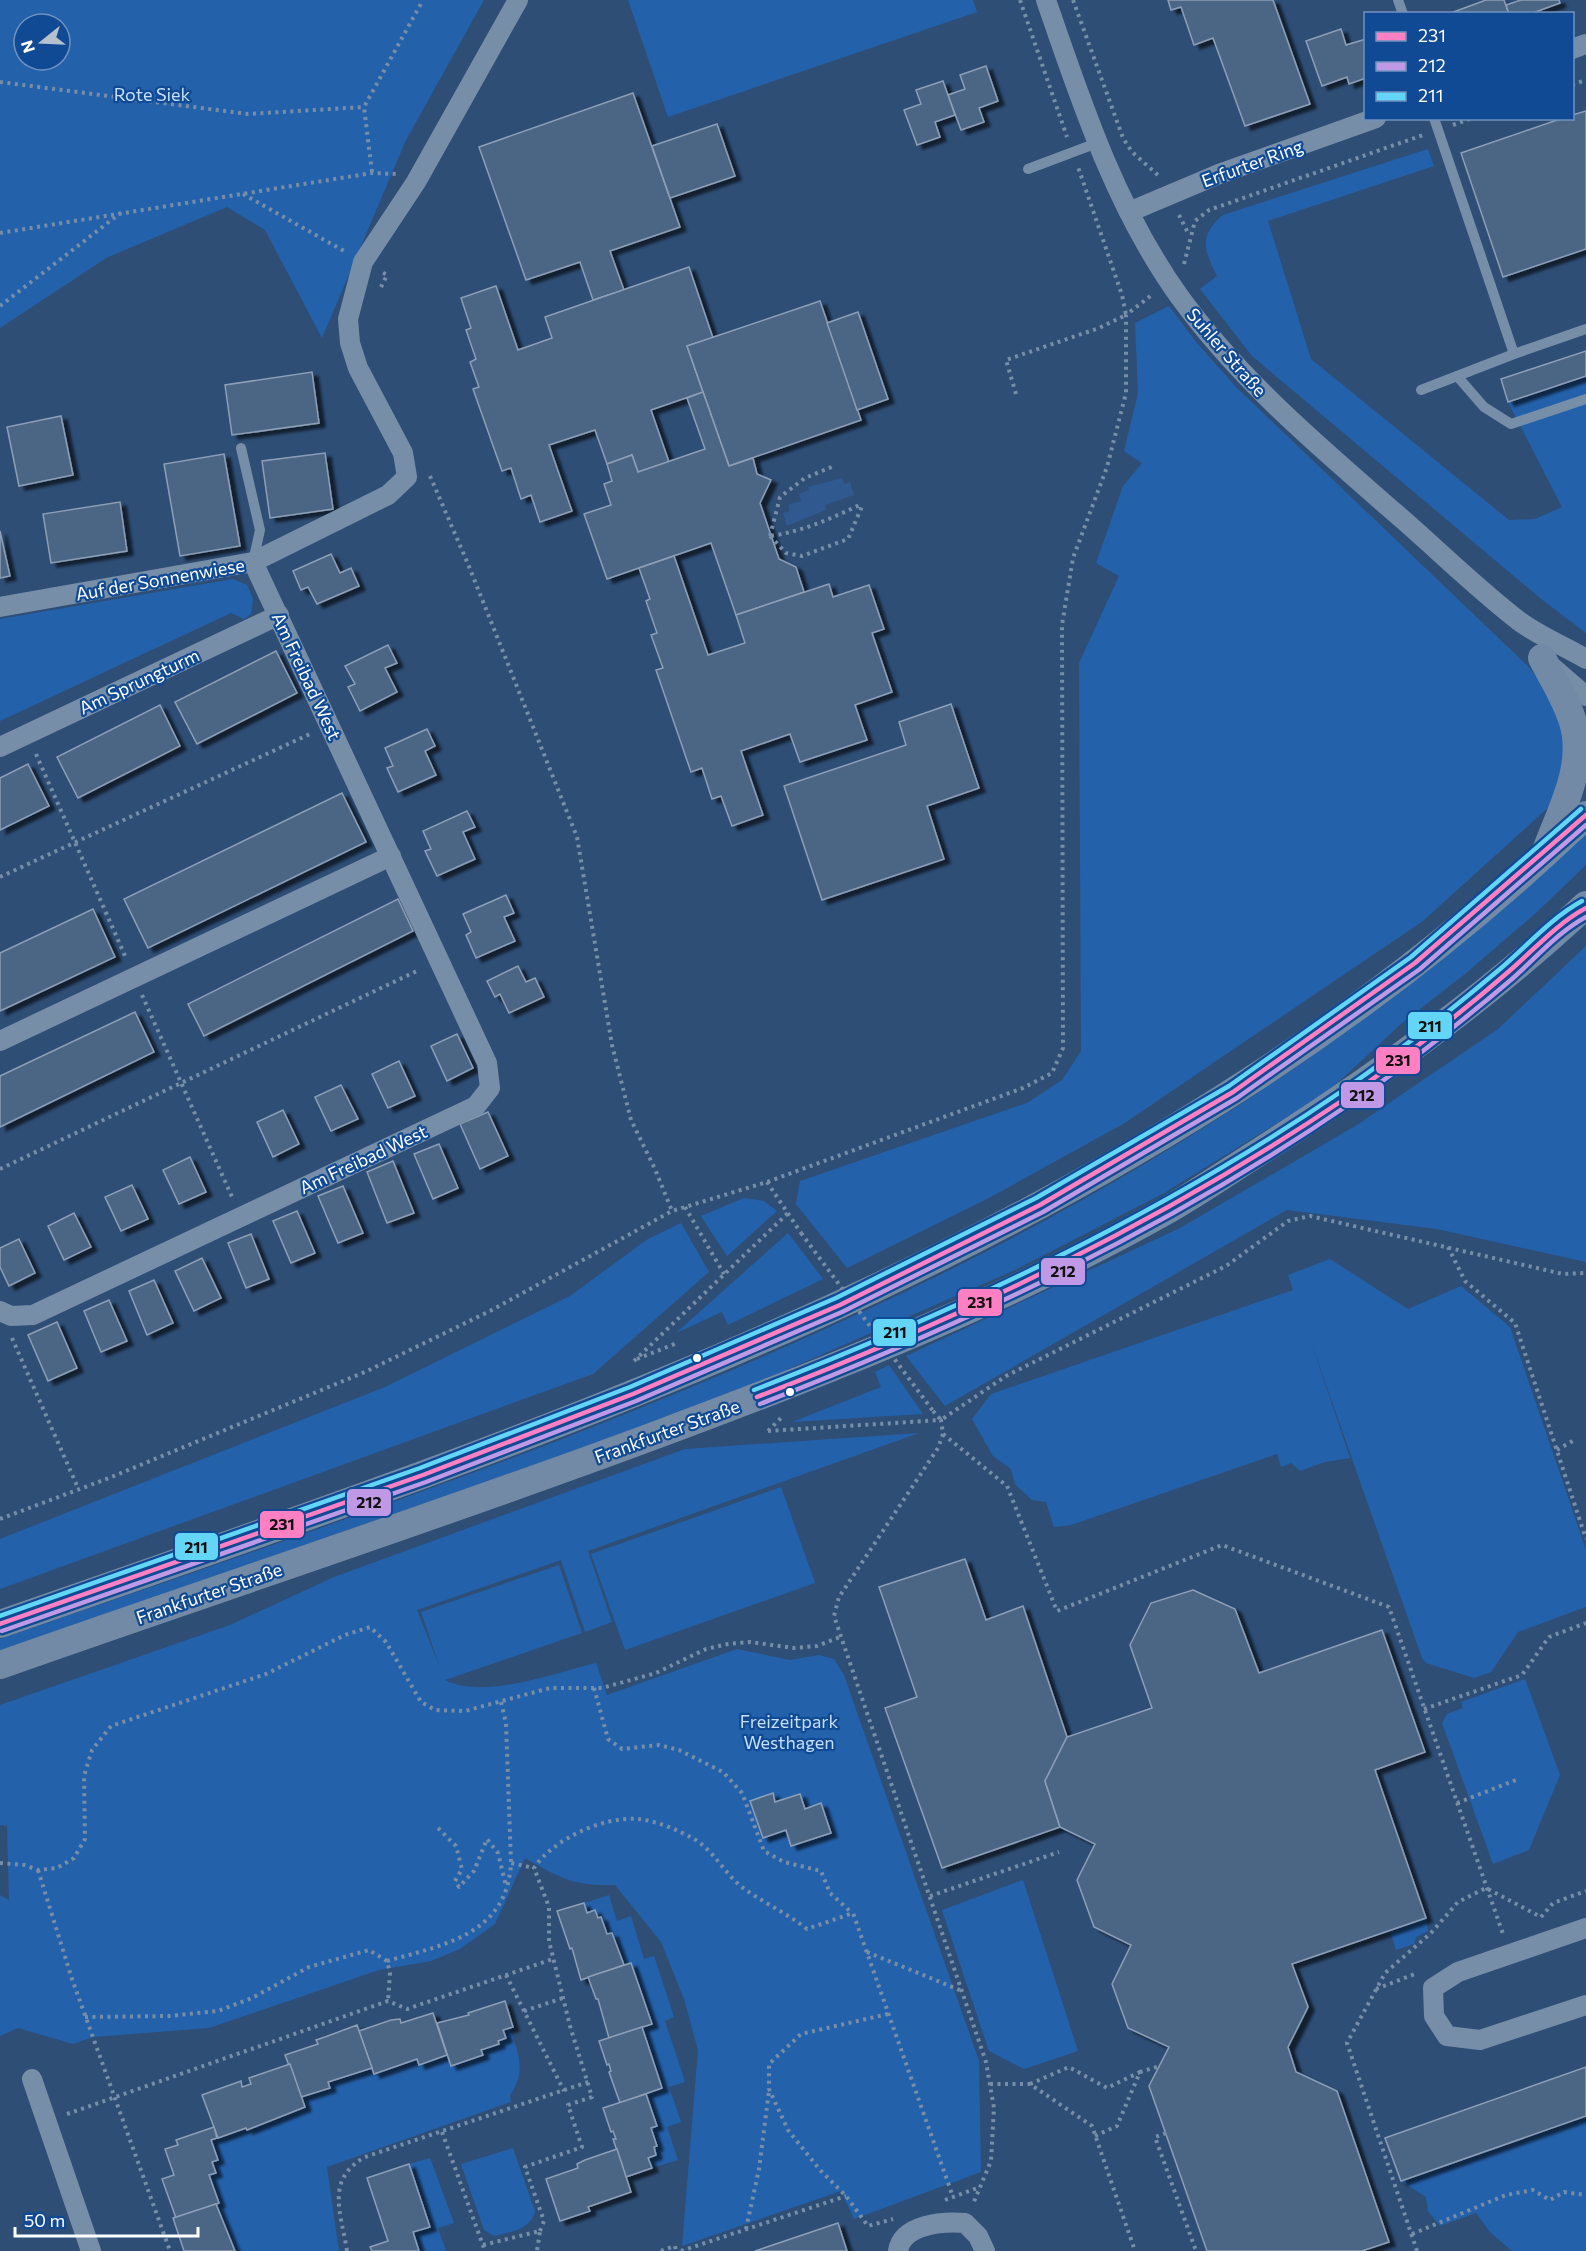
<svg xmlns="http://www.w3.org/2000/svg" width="1586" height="2251" font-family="Commissioner,sans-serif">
	<defs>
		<filter id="shadow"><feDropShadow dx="6" dy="4" stdDeviation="1.5" flood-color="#0009"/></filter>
	</defs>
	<rect width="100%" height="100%" fill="#2e4e76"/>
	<g fill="#2461ab" fill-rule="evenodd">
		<path d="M0 0H484L406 140 322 338 265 230 227 207 106 258 0 328ZM24 24H60V60H24Z"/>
		<path d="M628 0H973L977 12 668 117Z"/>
		<path d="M1428 149 1434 166 1268 221 1311 359 1509 520 1535 519 1562 507 1508 402 1586 376V633L1540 598 1252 356 1200 289 1217 276C1204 250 1198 236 1223 215Z"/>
		<path d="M1169 306 1197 343 1237 388 1529 667 1553 699 1567 748 1551 805 1423 921 1123 1124 989 1198 847 1268 796 1204 800 1181 1027 1103 1062 1080 1081 1051 1079 663 1119 576 1096 563 1123 486 1142 463 1124 451 1138 393 1135 323Z"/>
		<path d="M233 579 247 585 253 599 251 614 244 619 231 613 0 721V619Z"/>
		<path d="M1586 834V865L1537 912 1465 974 1402 1023 1329 1091 1164 1193 1015 1270 750 1386 575 1451 0 1651V1639C337 1523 679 1410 997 1246 1210 1136 1411 998 1586 834Z"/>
		<path d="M1586 946V1262L1437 1229 1287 1210 945 1406 906 1356 1180 1228 1357 1125 1498 1029Z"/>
		<path d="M744 1198 764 1201 777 1211 727 1256 701 1216Z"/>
		<path d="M681 1223 709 1272 593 1374 0 1589V1539L385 1387 570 1296 648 1239Z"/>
		<path d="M788 1233 823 1279 728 1325 722 1312 676 1333Z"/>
		<path d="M1330 1259 1408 1309 1461 1286 1510 1327 1586 1550V1607L1518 1632 1491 1672 1474 1678 1426 1663 1422 1658 1310 1339 1350 1458 1325 1462 1300 1471 1291 1463 1281 1467 1277 1454 1071 1525 1054 1527 1046 1502 1032 1500 1015 1484 1011 1469 993 1456 972 1419 991 1394 1293 1290 1288 1275Z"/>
		<path d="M889 1365 923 1414 792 1422 881 1387 875 1372Z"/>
		<path d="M919 1433 588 1551 612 1622 585 1632 561 1560 417 1610 440 1668 421 1612 559 1565 582 1633 445 1680C483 1700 555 1673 596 1663L607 1695 737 1649 790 1660 819 1655 834 1659 844 1675 979 2061 981 2172 854 2219 841 2191 682 2246 698 2050 684 1999 661 1942 615 1885C573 1886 560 1878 525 1858L495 1924 460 1949 431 1961 379 1970 209 2028 93 2037 73 2044 18 2028 0 2036V1895L9 1900 7 1826 0 1825V1705L230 1625 334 1577 685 1449Z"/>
		<path d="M781 1487 815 1583 625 1650 591 1554Z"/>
		<path d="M1525 1679 1560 1775 1529 1850 1493 1864 1442 1723 1447 1714 1463 1708 1461 1702Z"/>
		<path d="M1023 1880 1078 2051 1024 2069 989 2051 942 1910Z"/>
		<path d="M609 1895 617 1921 631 1916 644 1959 654 1956 674 2017 665 2021 685 2082 669 2087 681 2122 667 2127 678 2160 652 2168 648 2158 657 2145 651 2128 657 2126 646 2094 662 2088 642 2027 652 2023 631 1963 624 1965 612 1933 607 1934 601 1917 598 1918 595 1910 587 1913 584 1903Z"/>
		<path d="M1426 1918 1428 1931 1416 1937 1414 1944 1396 1950 1390 1931Z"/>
		<path d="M510 2028C518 2053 527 2071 510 2095L511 2102 327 2167 339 2251H235L216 2204 219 2203 209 2175 212 2162 218 2160 211 2140 246 2128 248 2130 305 2108 301 2097 329 2088 328 2082 372 2068 374 2074 417 2059 419 2065 447 2055 451 2066 483 2056 481 2050 498 2044V2041L506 2038 503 2030Z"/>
		<path d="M1586 2116V2251H1512L1490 2232 1476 2213 1440 2226 1428 2211 1426 2197 1401 2181Z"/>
		<path d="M513 2148 535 2211C531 2230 510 2232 494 2236L484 2230 461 2164Z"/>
		<path d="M430 2158 454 2223 438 2228 446 2251H419L413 2232 430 2227 409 2164Z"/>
	</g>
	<path fill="#30598f" d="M842 478 844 484 850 482 854 495 825 505 826 510 787 526 783 513 790 511 788 505 801 501 799 494 809 490 808 487Z"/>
	<g fill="#4c6585" stroke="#8c9fb7" stroke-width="1.5" filter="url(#shadow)">
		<path d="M1168 0H1273L1310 104 1245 126 1213 38 1194 45 1181 7 1171 10Z"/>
		<path d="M1486 0H1504L1509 14H1448Z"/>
		<path d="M1521 0H1559L1560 3 1530 14H1509L1506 5Z"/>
		<path d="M1341 29 1346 45 1366 39V78L1349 84 1347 77 1322 86 1306 41Z"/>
		<path d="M986 66 998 101 979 108 984 122 961 130 948 95 965 89 960 75Z"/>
		<path d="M943 81 955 115 935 122 940 137 917 145 904 110 921 104 916 90Z"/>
		<path d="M633 93 680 227 610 251 624 290 593 300 580 262 526 280 479 147Z"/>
		<path d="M1586 111V249L1503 277 1461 153 1563 118H1572V115Z"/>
		<path d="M717 124 735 176 670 198 652 146Z"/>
		<path d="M689 267 713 338 687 346 703 392 651 410 669 462 638 472 632 455 607 464 595 430 549 445 572 511 540 522 531 495 521 499 511 468 502 471 473 389 479 387 470 362 476 359 466 330 471 328 461 298 496 286 518 350 552 338 545 317Z"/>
		<path d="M820 301 861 420 729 466 687 346Z"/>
		<path d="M858 312 888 399 857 410 827 323Z"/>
		<path d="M1586 351V376L1508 402 1501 379Z"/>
		<path d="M312 372 319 423 232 435 225 385Z"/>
		<path d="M703 392 729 466 753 458 757 474 771 480 760 503 779 559 796 567 804 592 736 615 711 543 607 579 584 514 611 505 604 484 612 481 607 464 632 455 638 472 705 449 687 398Z"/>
		<path d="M61 416 73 475 19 486 7 427Z"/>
		<path d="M325 453 333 509 270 518 262 461Z"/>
		<path d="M224 454 240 546 180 556 164 464Z"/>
		<path d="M120 502 127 551 51 563 43 514Z"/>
		<path d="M0 531 10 576 0 578Z"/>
		<path d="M331 554 340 573 351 568 359 586 317 604 308 587 301 590 293 571Z"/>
		<path d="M674 556 708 655 745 643 736 615 829 584 833 597 869 585 884 629 872 633 892 692 855 705 867 740 800 762 790 734 741 751 763 815 732 826 721 796 712 799 702 768 691 772 656 670 663 668 651 635 657 633 646 601 650 599 639 568Z"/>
		<path d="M388 645 397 663 385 668 397 692 360 711 348 687 355 684 345 666Z"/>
		<path d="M276 651 297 693 197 744 175 702Z"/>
		<path d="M951 704 979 788 927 806 944 859 822 900 784 786 906 745 899 722Z"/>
		<path d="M160 705 180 746 78 798 57 757Z"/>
		<path d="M427 729 435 746 425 751 436 775 398 792 387 768 393 766 385 748Z"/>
		<path d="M28 764 49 806 0 830V778Z"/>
		<path d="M342 793 366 842 148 948 124 899Z"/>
		<path d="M467 811 475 827 463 832 475 859 437 876 425 851 431 849 423 831Z"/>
		<path d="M506 895 514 913 504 917 515 941 476 958 466 935 471 932 463 914Z"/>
		<path d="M398 899 413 931 204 1036 188 1004Z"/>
		<path d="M93 909 115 957 0 1011V953Z"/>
		<path d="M518 966 526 982 535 978 544 997 509 1013 500 994 495 997 487 981Z"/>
		<path d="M135 1012 154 1052 0 1127V1076Z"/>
		<path d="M457 1034 473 1068 447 1081 431 1046Z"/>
		<path d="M399 1061 415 1096 388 1108 372 1074Z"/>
		<path d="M341 1085 358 1119 331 1131 315 1097Z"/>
		<path d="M283 1110 299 1144 273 1157 257 1122Z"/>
		<path d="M488 1112 508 1156 480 1169 460 1124Z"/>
		<path d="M439 1144 458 1188 433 1199 414 1154Z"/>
		<path d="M190 1157 206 1192 179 1204 163 1170Z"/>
		<path d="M393 1161 414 1213 387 1223 367 1172Z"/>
		<path d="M132 1185 148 1219 121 1231 105 1197Z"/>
		<path d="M343 1186 363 1233 338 1243 318 1196Z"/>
		<path d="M297 1211 315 1253 291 1263 273 1221Z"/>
		<path d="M74 1213 91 1247 64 1260 48 1226Z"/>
		<path d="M251 1234 269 1279 246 1288 228 1243Z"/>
		<path d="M19 1239 35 1273 9 1286 0 1267V1248Z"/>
		<path d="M202 1258 221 1298 194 1311 175 1271Z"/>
		<path d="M154 1280 173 1323 147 1335 129 1291Z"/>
		<path d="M109 1300 127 1341 101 1352 84 1311Z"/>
		<path d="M57 1322 77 1368 48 1381 28 1335Z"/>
		<path d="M965 1559 986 1620 1023 1606 1067 1737 1045 1781 1060 1827 942 1868 885 1708 917 1697 879 1587Z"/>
		<path d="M1193 1590 1235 1609 1259 1673 1382 1630 1425 1752 1375 1770 1426 1918 1292 1964 1308 2007 1288 2047 1296 2072 1337 2091 1389 2242 1362 2251H1207L1149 2086 1169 2047 1128 2028 1112 1984 1131 1945 1094 1927 1077 1880 1095 1844 1060 1827 1045 1781 1067 1737 1152 1708 1130 1645 1151 1603Z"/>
		<path d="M773 1793 775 1802 800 1794 805 1809 821 1803 831 1833 791 1846 786 1830 763 1838 750 1801Z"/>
		<path d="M584 1903 587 1913 595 1910 598 1918 601 1917 607 1934 612 1933 624 1965 581 1980 572 1948 570 1949 557 1911Z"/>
		<path d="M631 1963 652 2024 609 2038 598 1999H596L588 1977Z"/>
		<path d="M505 2001 513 2027 503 2030 506 2038 498 2041 499 2044 481 2050 483 2055 451 2066 437 2023 469 2015 468 2013Z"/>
		<path d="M433 2013 447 2055 419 2065 417 2059 374 2074 359 2031 391 2020 400 2019 401 2023Z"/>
		<path d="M357 2025 372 2068 328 2082 330 2088 301 2097 285 2055 318 2044 316 2040 325 2037Z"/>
		<path d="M642 2027 662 2088 620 2103 609 2072 611 2071 609 2064 607 2065 599 2041Z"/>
		<path d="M290 2064 305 2107 247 2130 246 2128 218 2138 202 2095 241 2081 242 2087 251 2084 249 2078Z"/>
		<path d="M1586 2067V2116L1401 2181 1385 2138Z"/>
		<path d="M646 2094 657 2126 651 2128 657 2146 654 2147 656 2155 648 2158 652 2168 626 2177 613 2139H616L613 2131 611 2132 603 2108Z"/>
		<path d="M214 2127 217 2138 211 2140 218 2160 212 2162 216 2173 209 2175 219 2203 176 2218 162 2179 174 2175 165 2149 178 2145 176 2140Z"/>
		<path d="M617 2149 631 2192 588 2207 590 2211 560 2221 546 2179 578 2168 577 2164 585 2160Z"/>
		<path d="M409 2164 430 2227 413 2232 419 2251H372L370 2247 388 2241 367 2178Z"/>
		<path d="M216 2204 235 2251H184L173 2218Z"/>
		<path d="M838 2223 847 2251H755Z"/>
	</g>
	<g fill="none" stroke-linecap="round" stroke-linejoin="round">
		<g stroke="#778ea9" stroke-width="4" stroke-dasharray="3 4.5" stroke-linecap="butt">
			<path d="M1020 0 1067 137"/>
			<path d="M1073 0 1123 138 1132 152 1159 176"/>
			<path d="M0 82 248 114 364 107"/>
			<path d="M1572 85 1586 80"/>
			<path d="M1453 125 1472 118"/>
			<path d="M372 172 364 107 423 0"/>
			<path d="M243 194 344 251"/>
			<path d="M1179 215 1189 235"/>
			<path d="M0 233 372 173 397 174"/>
			<path d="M1184 264 1195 221 1209 210 1423 135"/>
			<path d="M381 287 387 275 382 272"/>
			<path d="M0 306 123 211"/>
			<path d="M1016 394 1006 360 1099 328 1126 315 1122 295 1078 167"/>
			<path d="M430 476 468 564 577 837 612 1045 631 1120 655 1169 672 1211"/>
			<path d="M770 536 786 553 802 556 848 539 863 504"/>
			<path d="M770 536 780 497 805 478 834 466"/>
			<path d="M771 536C804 531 832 518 862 504"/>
			<path d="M36 754 126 958"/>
			<path d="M0 877 310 734"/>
			<path d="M142 995 232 1197"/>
			<path d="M0 1169 419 970"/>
			<path d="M767 1182 801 1233"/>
			<path d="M685 1207 724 1274"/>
			<path d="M1448 1247 1465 1281 1515 1323 1586 1539"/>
			<path d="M12 1338 78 1488"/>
			<path d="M637 1359 677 1343"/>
			<path d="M634 1361 788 1213"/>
			<path d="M933 1411 941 1420 1006 1376 1226 1266 1288 1221 1310 1216 1563 1274 1586 1273"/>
			<path d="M768 1431 941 1420 943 1434 938 1448 839 1597 834 1616 986 2062 994 2108 991 2161 973 2204"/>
			<path d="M768 1431 783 1416"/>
			<path d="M943 1434 1007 1486 1057 1611 1222 1545 1389 1607 1503 1934"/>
			<path d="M1557 1450 1576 1439"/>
			<path d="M0 1519 109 1478 365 1372 490 1311 672 1211 767 1182 1023 1088 1052 1073 1063 1048 1062 625 1073 558 1107 467 1126 393V315L1153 294"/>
			<path d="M594 1688 608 1739 622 1749 659 1745 679 1750 723 1772 742 1793 764 1851 784 1862 821 1871 830 1893 852 1913"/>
			<path d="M501 1702 506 1723 511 1863"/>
			<path d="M1424 1709 1522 1675 1549 1637 1586 1623"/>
			<path d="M1457 1803 1516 1780"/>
			<path d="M438 1828 456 1846 462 1869 455 1881 459 1887 474 1871 487 1839 498 1853 506 1886"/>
			<path d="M0 1863 24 1865 38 1870 57 1868 74 1858 85 1839 84 1776 92 1750 111 1726 266 1674 345 1635 370 1627 386 1642 421 1702 435 1710 465 1711 550 1688H602L656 1673 706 1649 728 1644 750 1642 794 1648 817 1646 840 1637"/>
			<path d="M38 1870 72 1979 170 2251"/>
			<path d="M930 1896 1059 1852"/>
			<path d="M1541 1917 1553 1903 1586 1891"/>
			<path d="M867 1952 962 1991"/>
			<path d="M387 1961C443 1945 507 1935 511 1863L534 1868"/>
			<path d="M506 1975 564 2091"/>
			<path d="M1376 1989 1415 1974"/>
			<path d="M524 2011 563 1998"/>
			<path d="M888 2014 801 2034 769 2064V2089L788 2130 820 2170 846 2196 868 2226 893 2219"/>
			<path d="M85 2017 169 2016 218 2011 252 1998 309 1967 369 1950 387 1961 390 1973 388 2001"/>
			<path d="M990 2084H1030L1092 2126 1135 2251"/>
			<path d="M1030 2084 1069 2067 1107 2088 1140 2072"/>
			<path d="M67 2114 388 2001 407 2009 553 1959"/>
			<path d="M442 2132 485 2251"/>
			<path d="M1166 2133 1155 2137 1196 2251"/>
			<path d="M1095 2136 1117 2126 1140 2072 1160 2066"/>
			<path d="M945 2200 980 2187"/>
			<path d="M746 2229 759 2169 769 2091"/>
			<path d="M540 2231 544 2221 525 2167 582 2147 568 2105 592 2097 570 2026 549 1941V1907L534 1868C553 1839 604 1816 638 1819 657 1821 678 1830 694 1839 716 1852 725 1876 746 1890 766 1904 788 1914 807 1929L853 1913 953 2197"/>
			<path d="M1412 2234 1506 2195 1533 2190 1550 2200 1564 2192 1586 2195"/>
			<path d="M483 2245 540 2231 537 2251"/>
			<path d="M347 2251C341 2212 325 2180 365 2157L588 2082"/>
			<path d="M661 2251 675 2246 676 2251"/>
			<path d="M681 2251 846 2196"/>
			<path d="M1417 2251 1347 2043 1385 1973 1431 1933 1458 1902 1486 1888 1541 1917"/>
		</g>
		<g stroke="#778ea9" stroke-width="10">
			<path d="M1398 0 1403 14"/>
			<path d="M1434 118 1514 354 1586 329"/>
			<path d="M1028 169 1097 143"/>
			<path d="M1457 376 1484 407 1511 424 1586 399"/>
			<path d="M1421 390 1514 354"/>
			<path d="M241 448 260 530 253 562"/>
		</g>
		<g stroke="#778ea9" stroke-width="20">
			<path d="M1046 0C1081 102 1116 208 1179 296 1239 379 1316 444 1393 511 1435 547 1475 587 1519 621 1539 636 1564 646 1586 659"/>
			<path d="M1572 49 1586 44"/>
			<path d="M1129 212 1219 174 1376 118"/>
			<path d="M0 607 253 562 388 495 407 477 403 453 358 368 350 343 348 319 363 262 416 182 518 0"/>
			<path d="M1553 668 1586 696"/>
			<path d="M0 747 279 615"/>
			<path d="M0 1041 391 856"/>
			<path d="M0 1311 11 1316 33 1315 476 1106 490 1088 487 1063 253 562"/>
			<path d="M1586 1928 1458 1972 1433 1988 1434 2016 1447 2036 1480 2040 1586 2005"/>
			<path d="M32 2079 91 2251"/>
			<path d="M898 2251C902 2224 944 2221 965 2223L978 2236 985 2251"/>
		</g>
		<g stroke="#728aa5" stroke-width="28">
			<path d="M1542 658C1553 679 1566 699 1573 722 1586 765 1562 808 1547 848"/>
			<path d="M0 1624C561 1429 1149 1237 1586 815"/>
			<path d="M0 1665C218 1588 439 1516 656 1435 831 1370 1006 1301 1169 1209 1200 1191 1229 1171 1259 1152 1374 1079 1486 998 1586 905"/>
		</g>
		<path stroke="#778ea9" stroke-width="4" stroke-dasharray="3 4.5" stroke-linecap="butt" d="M801 1233 933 1411"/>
		<defs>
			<g id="bus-1">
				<path d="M757 1397C964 1317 1162 1222 1346 1098 1402 1059 1456 1017 1507 973 1533 951 1556 924 1586 908"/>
				<path d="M0 1624 423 1475 633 1394 840 1305 1040 1205 1233 1092 1415 963 1586 815"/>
			</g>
			<g id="bus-2">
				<path d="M760 1404C967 1324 1167 1229 1351 1103 1407 1065 1460 1023 1512 979 1536 958 1558 932 1586 917"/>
				<path d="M2 1631 426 1482 636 1401 842 1312 1043 1212 1237 1098 1420 969 1586 825"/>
			</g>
			<g id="bus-3">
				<path d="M754 1390C960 1310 1159 1216 1342 1091 1397 1053 1449 1012 1500 969 1527 946 1551 918 1582 901"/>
				<path d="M0 1616 420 1468 630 1387 836 1298 1036 1198 1229 1086 1411 957 1581 809"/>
			</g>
		</defs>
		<use href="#bus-1" stroke="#104a94" stroke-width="9"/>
		<use href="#bus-2" stroke="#104a94" stroke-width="9"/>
		<use href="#bus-3" stroke="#104a94" stroke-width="9"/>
		<use href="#bus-1" stroke="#ff80c2" stroke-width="4.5"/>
		<use href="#bus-2" stroke="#bf99e5" stroke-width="4.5"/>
		<use href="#bus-3" stroke="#63d6f7" stroke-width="4.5"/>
	</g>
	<g fill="#fff" stroke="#104a94" stroke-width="2">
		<circle cx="697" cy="1358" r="5"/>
		<circle cx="790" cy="1392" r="5"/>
	</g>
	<g text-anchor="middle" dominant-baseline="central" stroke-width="4.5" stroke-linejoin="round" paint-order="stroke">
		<g font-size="18" fill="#c6dffe" stroke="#104a94">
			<text x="152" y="94">Rote Siek</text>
			<text x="789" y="1721">Freizeitpark<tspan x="789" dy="21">Westhagen</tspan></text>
		</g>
		<g font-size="18" fill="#fff" stroke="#104a94">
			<text transform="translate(1252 163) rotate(-20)">Erfurter Ring</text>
			<text transform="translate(1227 352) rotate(49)">Suhler Straße</text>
			<text transform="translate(160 579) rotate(-10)">Auf der Sonnenwiese</text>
			<text transform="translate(307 676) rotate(65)">Am Freibad West</text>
			<text transform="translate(139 681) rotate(-25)">Am Sprungturm</text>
			<text transform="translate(363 1159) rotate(-25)">Am Freibad West</text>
			<text transform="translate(667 1431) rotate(-20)">Frankfurter Straße</text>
			<text transform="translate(209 1593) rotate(-19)">Frankfurter Straße</text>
		</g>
	</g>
	<g stroke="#104a94" stroke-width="2">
		<rect x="1407" y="1011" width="46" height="29" rx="6" fill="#63d6f7"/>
		<rect x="1375" y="1046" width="46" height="29" rx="6" fill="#ff80c2"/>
		<rect x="1340" y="1081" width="45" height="28" rx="6" fill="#bf99e5"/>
		<rect x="1040" y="1257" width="46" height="29" rx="6" fill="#bf99e5"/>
		<rect x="957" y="1288" width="46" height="29" rx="6" fill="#ff80c2"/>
		<rect x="872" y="1318" width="45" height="29" rx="6" fill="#63d6f7"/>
		<rect x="346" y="1488" width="46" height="29" rx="6" fill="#bf99e5"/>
		<rect x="259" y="1510" width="46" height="29" rx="6" fill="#ff80c2"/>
		<rect x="174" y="1532" width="45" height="29" rx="6" fill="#63d6f7"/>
	</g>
	<g font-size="16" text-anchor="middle" font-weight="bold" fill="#111">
		<text x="1430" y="1032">211</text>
		<text x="1398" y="1066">231</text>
		<text x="1362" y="1101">212</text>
		<text x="1063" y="1277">212</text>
		<text x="980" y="1308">231</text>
		<text x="895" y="1338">211</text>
		<text x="369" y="1508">212</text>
		<text x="282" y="1530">231</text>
		<text x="196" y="1553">211</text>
	</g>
	<rect x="1364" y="12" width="210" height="108" fill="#104a94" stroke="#7092bf" stroke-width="1.5"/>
	<rect x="1376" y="32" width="30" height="9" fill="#ff80c2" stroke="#7092bf" stroke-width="1.5"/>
	<text x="1418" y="42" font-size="18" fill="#ffffff">231</text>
	<rect x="1376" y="62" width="30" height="9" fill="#bf99e5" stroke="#7092bf" stroke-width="1.5"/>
	<text x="1418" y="72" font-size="18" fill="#ffffff">212</text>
	<rect x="1376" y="92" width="30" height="9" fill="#63d6f7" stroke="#7092bf" stroke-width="1.5"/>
	<text x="1418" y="102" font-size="18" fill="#ffffff">211</text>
	<g transform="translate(42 42) rotate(252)"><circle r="28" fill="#104a94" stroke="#7092bf" stroke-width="1.5"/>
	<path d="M0-4.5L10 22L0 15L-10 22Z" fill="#b6c1cf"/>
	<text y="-9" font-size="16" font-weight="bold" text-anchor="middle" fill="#ffffff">N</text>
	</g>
	<path d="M15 2227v9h183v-9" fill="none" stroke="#ffffff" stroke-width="3"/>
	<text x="24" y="2227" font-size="18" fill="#ffffff" stroke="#104a94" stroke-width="4.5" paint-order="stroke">50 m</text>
</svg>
